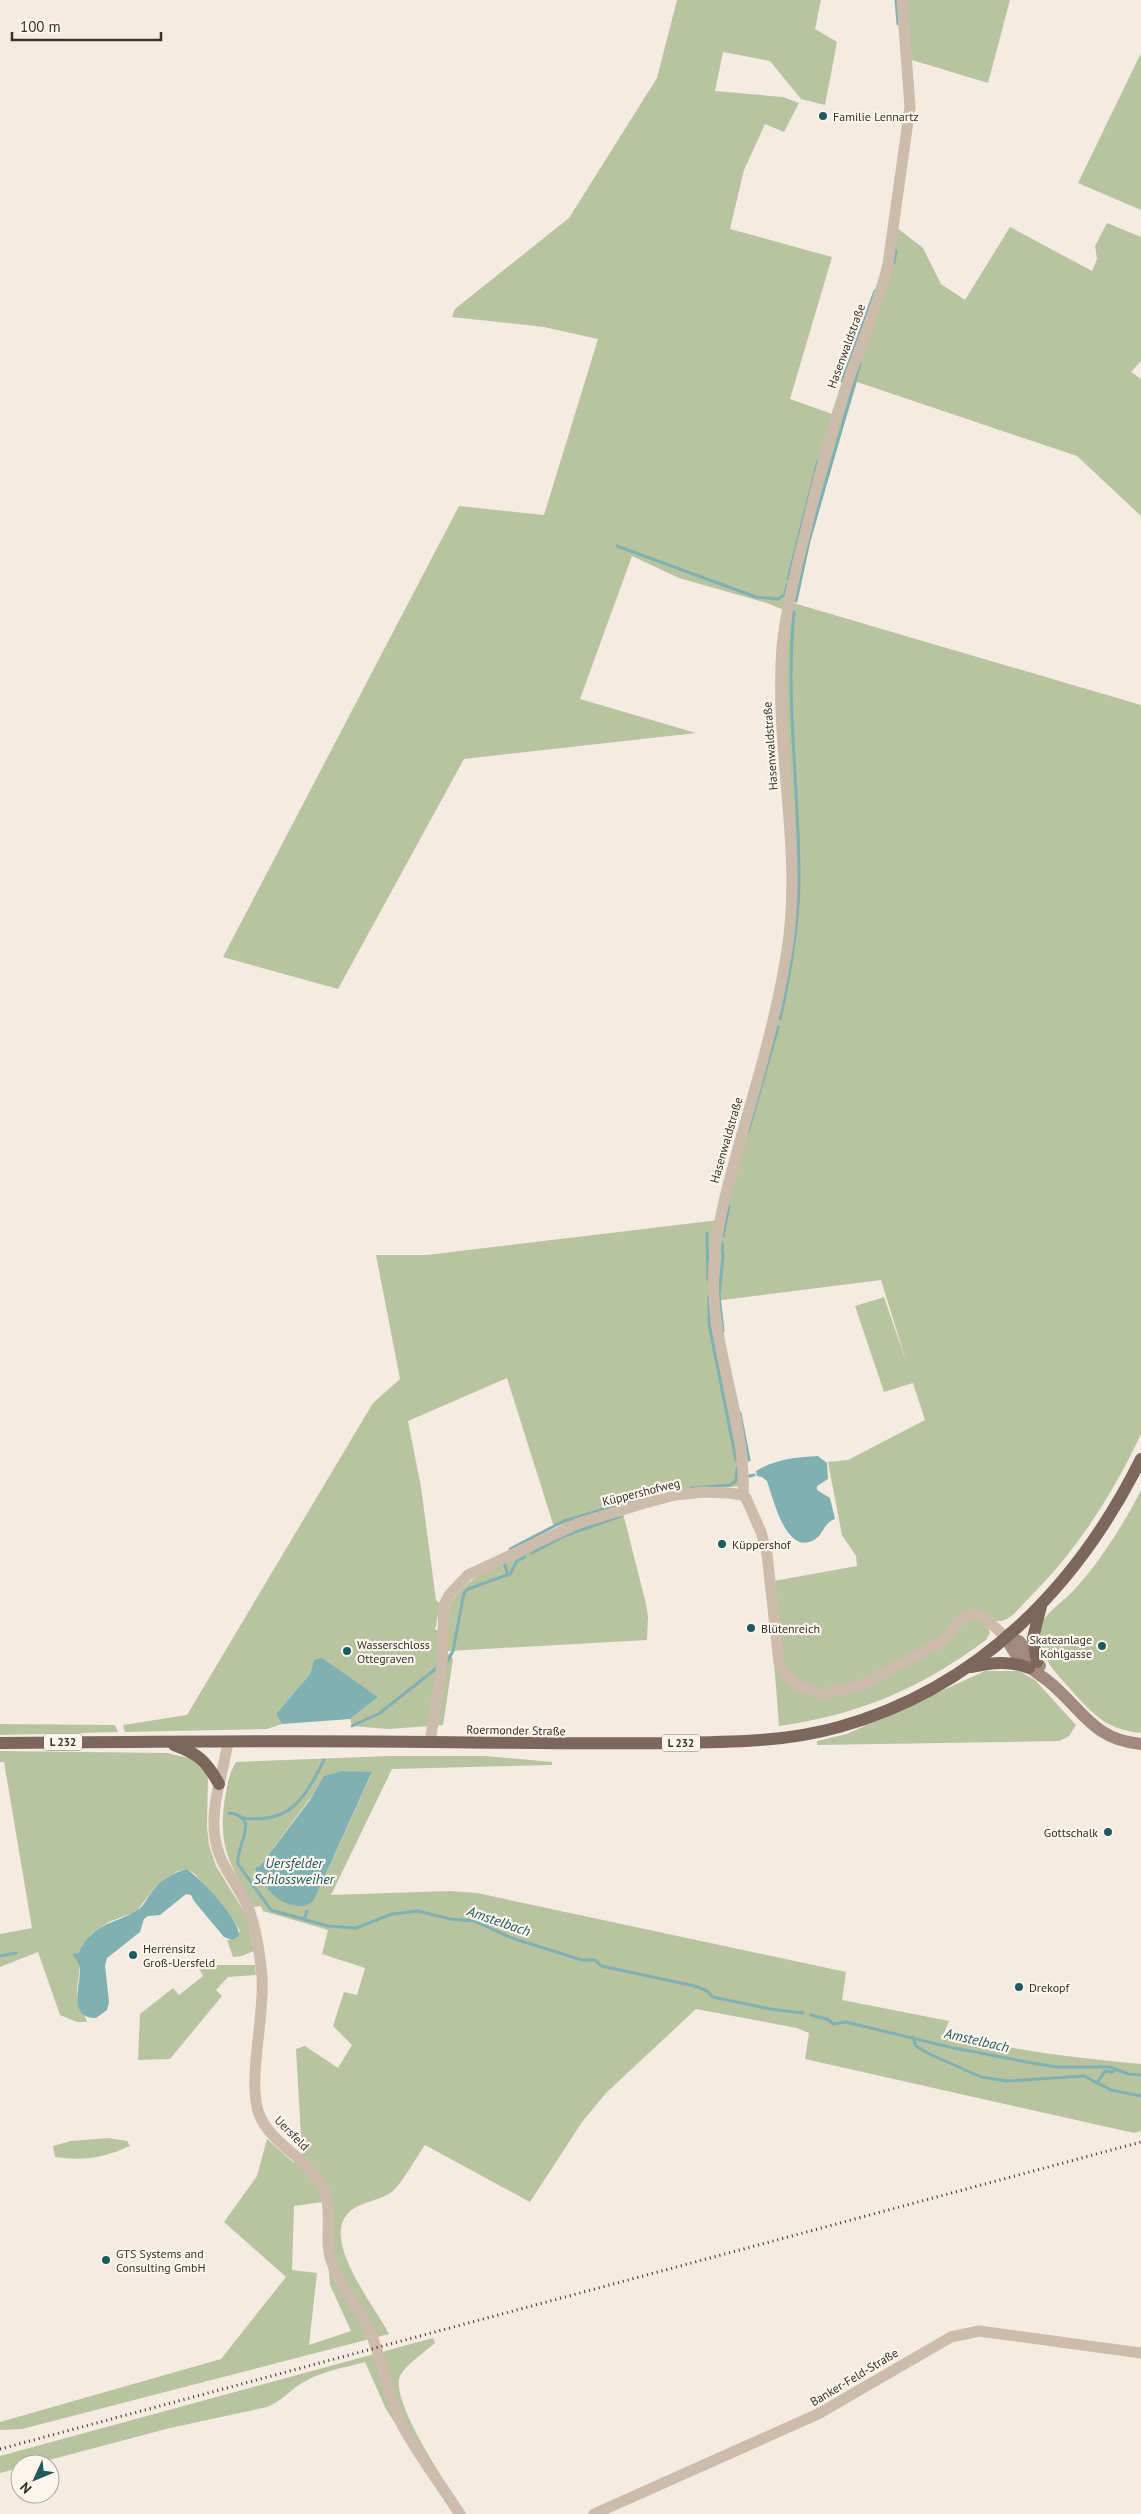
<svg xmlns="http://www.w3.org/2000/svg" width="1141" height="2514" font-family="'PT Sans',sans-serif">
	<rect width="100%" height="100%" fill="#f4ebe1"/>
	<g fill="#b8c4a0" fill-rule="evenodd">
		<path d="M677 0H821L815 29 837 42 825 105 801 99 770 61 723 52 715 91 783 97 799 103 784 132 765 124 744 170 730 229 832 257 790 399 832 414 897 228 923 248 941 284 965 300 1010 227 1092 271 1097 259 1095 246 1107 223 1141 237V361L1131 372 1141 379V516L1077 456 857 382 790 602 1141 705V1434C1112 1496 1075 1553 1026 1601 1017 1610 1010 1622 996 1621L988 1614 974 1618C984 1621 987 1624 990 1633L986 1640C921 1688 859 1715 779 1726L768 1582 857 1566 856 1556 842 1535 828 1462 848 1460 925 1420 913 1383 884 1392 855 1306 884 1297 907 1364 881 1280 715 1301 745 1486 676 1490 554 1527 507 1378 408 1421 421 1487 436 1600 440 1604 435 1630 446 1629 447 1652 453 1659 443 1725 389 1729 352 1726 350 1719 378 1697 345 1675 314 1661 310 1674 276 1714 282 1724 267 1729 125 1732 123 1725 187 1715 373 1403 400 1379 376 1255H427L719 1220 778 996 789 920 782 724 789 612 767 603 679 578 632 556 580 699 696 733 464 759 338 989 223 957 459 506 544 515 598 339 544 327 452 317 455 309 569 218 657 78Z"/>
		<path d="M897 0H1010L988 83 902 57Z"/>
		<path d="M1141 53V210L1078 183Z"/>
		<path d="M1141 1490V1733C1108 1730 1093 1715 1072 1691 1059 1676 1042 1660 1040 1640 1039 1633 1041 1624 1045 1618 1052 1608 1064 1601 1073 1591 1097 1566 1126 1521 1141 1490Z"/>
		<path d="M623 1513 646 1604 648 1616 647 1640 448 1651C447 1637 445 1623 449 1609 463 1564 580 1529 623 1513Z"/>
		<path d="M985 1671H1019L1035 1680 1076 1725 1069 1736 1060 1741 817 1745V1741L847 1734Z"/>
		<path d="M0 1724 115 1725 118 1732 0 1735Z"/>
		<path d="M0 1751 167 1753 193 1759 208 1776 207 1827 209 1845 216 1866 246 1915 254 1951 242 1956 233 1957 227 1940H232L240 1931 235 1923 195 1874 186 1869 176 1872 154 1888 137 1911 109 1922 92 1933 75 1956C84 1967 76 1983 77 1996 78 2008 84 2011 87 2022H77L60 2015 38 1952 0 1967V1934L32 1928 4 1762H0Z"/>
		<path d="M390 1756H485L552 1762V1765L392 1769 331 1895 450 1891 477 1893 846 1972 842 2000 949 2021 944 2033C1008 2050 1075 2058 1141 2064V2131L1134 2133 805 2059 809 2033 797 2028 696 2009 606 2093 582 2122 530 2202 425 2145C417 2156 399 2189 389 2194 378 2200 364 2202 353 2209 315 2235 376 2307 389 2334L22 2429 0 2430V2422L221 2359 286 2277 224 2222 257 2176 267 2139 294 2163 302 2154 296 2049 305 2046 338 2068 352 2045 333 2026 344 1992 357 1995 365 1968 322 1954 328 1930 263 1911 261 1906 254 1907C231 1865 217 1848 225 1798 227 1786 229 1773 236 1762ZM342 1771 372 1773 314 1900C274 1905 279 1899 255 1871L256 1867 260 1866 323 1781ZM323 2202 330 2285 351 2331 309 2345 317 2273 292 2270 294 2206Z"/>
		<path d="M197 1965H255L256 1975 228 1977 216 1990 222 1996 170 2059 138 2060 140 2014 173 1988 179 1995 203 1976Z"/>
		<path d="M108 2138 127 2141 130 2146C103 2158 85 2161 55 2157L53 2146 71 2141Z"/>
		<path d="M433 2338 435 2343C425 2352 408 2363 401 2374 386 2398 452 2492 466 2514H453L386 2409 365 2362C344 2368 321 2371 302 2383 289 2391 281 2402 267 2407L170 2428 34 2464H20V2468L0 2473V2456Z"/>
	</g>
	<g fill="#7fb0b2">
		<path d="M818 1456 827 1463 828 1479 817 1486V1490L830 1498 835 1519C823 1523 824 1534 814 1540 786 1556 773 1498 767 1481L762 1477 757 1476 756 1471C776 1459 796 1457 818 1456Z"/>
		<path d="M322 1658 378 1697 350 1719 282 1724 276 1714 310 1674 314 1660Z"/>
		<path d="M342 1771 372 1772 314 1900C300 1914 276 1901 266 1887 261 1882 259 1876 255 1870L256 1867 260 1866 310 1800 324 1776Z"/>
		<path d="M186 1869C199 1876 241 1921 239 1936L232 1940 224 1937 194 1901 191 1895 186 1894 160 1915 148 1916 144 1919 140 1932 107 1958 105 1965 109 2002 107 2010 96 2018C68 2018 80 1987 80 1970 79 1962 75 1958 72 1954L78 1953C94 1923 109 1926 136 1911 144 1907 148 1896 153 1890 161 1880 174 1873 186 1869Z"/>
	</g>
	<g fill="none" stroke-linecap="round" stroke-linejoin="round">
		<g stroke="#7fb0b2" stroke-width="3">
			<path d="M896 0 898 24"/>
			<path d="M894 263 896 251"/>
			<path d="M842 381 875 291"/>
			<path d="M617 546 756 597 778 599 785 594 787 585"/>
			<path d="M788 579 818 461"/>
			<path d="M796 601 809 541 860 364"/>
			<path d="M780 1019C790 975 798 930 799 884 800 793 785 703 794 612"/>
			<path d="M748 1132 778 1027"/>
			<path d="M707 1233 708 1280"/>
			<path d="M723 1236 729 1206"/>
			<path d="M722 1243 723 1257 719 1295 723 1331"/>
			<path d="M709 1296V1324L736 1460"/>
			<path d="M740 1413 749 1460"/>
			<path d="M749 1476 754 1475"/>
			<path d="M736 1481 737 1468"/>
			<path d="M691 1488 730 1485 736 1481"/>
			<path d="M652 1495 670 1491"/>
			<path d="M510 1549 564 1521 639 1499"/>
			<path d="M532 1553 564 1536 621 1516"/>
			<path d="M504 1563 508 1575"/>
			<path d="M446 1664 453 1651 464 1593 468 1589 510 1574 517 1561 525 1557"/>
			<path d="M352 1726 380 1713 438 1667"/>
			<path d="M229 1813C262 1817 235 1846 238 1864L271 1910 328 1926 356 1928 392 1914 418 1911 450 1919 474 1921 512 1938 582 1960H595L601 1966 695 1986 707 1991 713 1997 770 2009 803 2013"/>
			<path d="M242 1818C290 1824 304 1800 324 1760"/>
			<path d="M304 1919 307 1911"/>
			<path d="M0 1956 16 1953"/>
			<path d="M811 2015 827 2019 833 2024 846 2022 949 2047 1032 2063 1057 2067H1110L1128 2074 1141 2075"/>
			<path d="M913 2037 916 2046 927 2053 981 2077 1007 2081 1084 2076 1111 2090 1141 2096"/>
			<path d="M1097 2083 1105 2071 1113 2072 1116 2069"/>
		</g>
		<g stroke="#cdbbac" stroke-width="11">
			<path d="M743 1496C747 1417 708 1343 714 1264 717 1221 729 1182 740 1141 758 1078 777 1015 787 950 803 850 774 749 782 647 786 608 796 568 806 530 817 483 830 435 845 390 859 348 878 307 888 264L910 107 902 0"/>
			<path d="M228 1742C223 1774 210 1806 215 1838 219 1866 239 1885 249 1910 257 1931 260 1955 262 1976 265 2016 248 2076 258 2111 269 2146 312 2158 325 2192 333 2214 323 2240 332 2263 340 2287 358 2306 369 2329 383 2360 387 2395 402 2425 419 2456 441 2485 460 2514"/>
			<path d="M430 1742 442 1665 444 1605 450 1594 468 1575 579 1523 645 1503 675 1495 703 1492 729 1493 742 1495 746 1498 761 1532 767 1554 779 1663 790 1680 801 1687 821 1694 859 1686 925 1651 943 1640 960 1620 970 1614 981 1615 1007 1638"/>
			<path d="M594 2514 818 2414 951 2337 979 2331 1141 2353"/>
		</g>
		<g stroke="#a18a7d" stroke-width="12">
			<path d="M1007 1638C1015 1660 1031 1668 1048 1681 1082 1708 1092 1740 1141 1744"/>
			<path d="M1007 1638 1019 1641 1040 1666"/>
		</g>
		<g stroke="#7d675c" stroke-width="12">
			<path d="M1037 1662 1033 1638 1041 1606"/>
			<path d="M971 1667C992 1663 1009 1660 1029 1668"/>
			<path d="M0 1743C143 1742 287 1740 430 1742 512 1743 594 1744 676 1743 731 1742 786 1742 839 1727 979 1688 1078 1586 1141 1459"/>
			<path d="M174 1745C199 1754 206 1761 219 1784"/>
		</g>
		<path stroke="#3b302b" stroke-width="3" stroke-dasharray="1 4" stroke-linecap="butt" d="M0 2449 1141 2142"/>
	</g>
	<g fill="#1f5a5e" stroke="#fbf5ee" stroke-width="2">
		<circle cx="823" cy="116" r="5"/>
		<circle cx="722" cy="1544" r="5"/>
		<circle cx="751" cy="1628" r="5"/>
		<circle cx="1102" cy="1646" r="5"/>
		<circle cx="347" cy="1651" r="5"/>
		<circle cx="1108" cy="1832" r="5"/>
		<circle cx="133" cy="1955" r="5"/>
		<circle cx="1019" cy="1987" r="5"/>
		<circle cx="106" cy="2260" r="5"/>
	</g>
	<g text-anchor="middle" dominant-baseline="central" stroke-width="4.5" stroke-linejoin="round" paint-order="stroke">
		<g fill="#fbf5ee" stroke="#756b66" stroke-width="1">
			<rect x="44" y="1733.5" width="38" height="17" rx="4"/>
			<rect x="662" y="1734.5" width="38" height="17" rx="4"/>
		</g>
		<g font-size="11" font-weight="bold" fill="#3b302b">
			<text x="63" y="1742">L 232</text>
			<text x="681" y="1743">L 232</text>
		</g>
		<g font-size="12" fill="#3b302b" stroke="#fbf5ee" text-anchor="start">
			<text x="833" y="116">Familie Lennartz</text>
			<text x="732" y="1544">Küppershof</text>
			<text x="761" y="1628">Blütenreich</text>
			<text x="1092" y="1639" text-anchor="end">Skateanlage<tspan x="1092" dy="14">Kohlgasse</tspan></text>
			<text x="357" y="1644">Wasserschloss<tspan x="357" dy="14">Ottegraven</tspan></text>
			<text x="1098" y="1832" text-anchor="end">Gottschalk</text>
			<text x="143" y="1948">Herrensitz<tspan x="143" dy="14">Groß-Uersfeld</tspan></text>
			<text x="1029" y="1987">Drekopf</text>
			<text x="116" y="2253">GTS Systems and<tspan x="116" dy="14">Consulting GmbH</tspan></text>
		</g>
		<g font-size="12" fill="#3b302b" stroke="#fbf5ee">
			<text transform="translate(846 346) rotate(-70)">Hasenwaldstraße</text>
			<text transform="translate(770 746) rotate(-94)">Hasenwaldstraße</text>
			<text transform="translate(726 1140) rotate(-74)">Hasenwaldstraße</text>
			<text transform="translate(641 1492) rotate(-14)">Küppershofweg</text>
			<text transform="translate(516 1730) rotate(1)">Roermonder Straße</text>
			<text transform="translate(292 2133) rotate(45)">Uersfeld</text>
			<text transform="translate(854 2377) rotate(-31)">Banker-Feld-Straße</text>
		</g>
		<g font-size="14" font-style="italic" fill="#1f5a5e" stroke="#fbf5ee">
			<text x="294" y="1863">Uersfelder<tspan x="294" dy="16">Schlossweiher</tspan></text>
			<text transform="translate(499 1921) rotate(19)">Amstelbach</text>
			<text transform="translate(977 2040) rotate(13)">Amstelbach</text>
		</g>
	</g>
	<g transform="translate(35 2479) rotate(226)"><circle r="24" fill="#fbf5ee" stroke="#aea6a0"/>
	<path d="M0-4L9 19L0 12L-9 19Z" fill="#1f5a5e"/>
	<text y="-8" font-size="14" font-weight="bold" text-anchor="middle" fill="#3b302b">N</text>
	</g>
	<path d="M12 32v8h149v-8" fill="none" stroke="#3b302b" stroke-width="2.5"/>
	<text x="20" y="32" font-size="15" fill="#3b302b" stroke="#fbf5ee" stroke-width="4" paint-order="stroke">100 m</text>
</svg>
